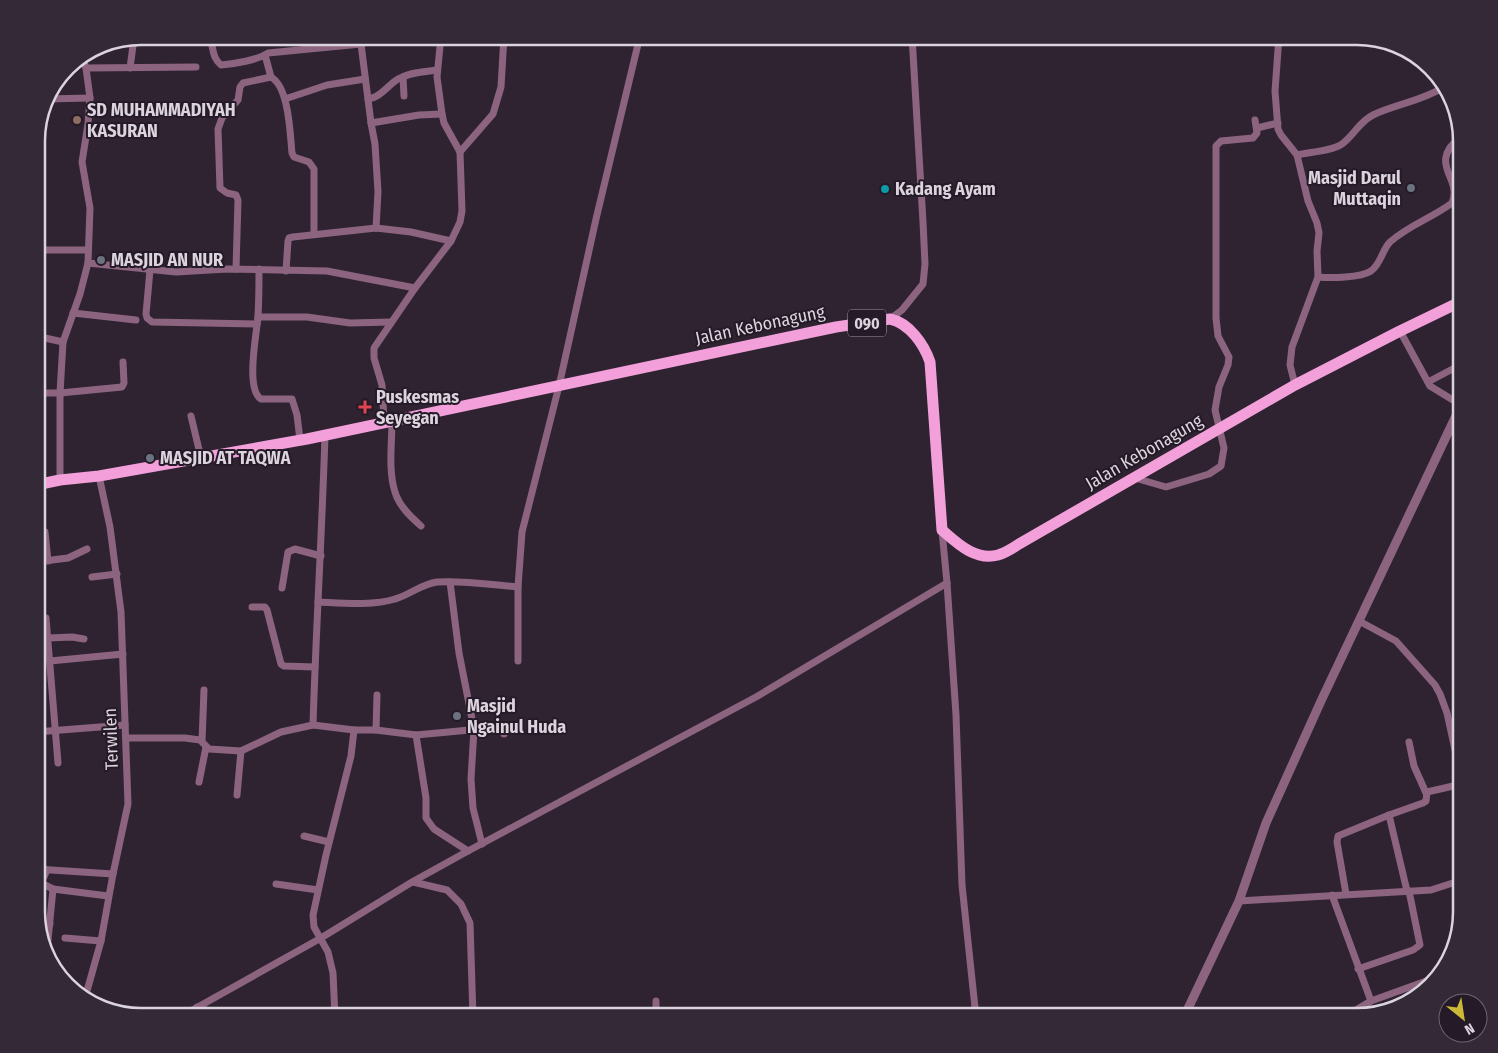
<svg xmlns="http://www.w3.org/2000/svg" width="1498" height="1053" font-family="'Fira Sans Condensed',sans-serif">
	<rect width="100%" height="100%" fill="#2f2331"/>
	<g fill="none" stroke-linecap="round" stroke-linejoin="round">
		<g stroke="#8c6480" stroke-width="7">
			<path d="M209 36C214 46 211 57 221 65 234 64 258 60 268 53L361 44"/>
			<path d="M360 36 371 123 375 144 378 192 376 228"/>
			<path d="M441 36 437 77 442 114 444 123 460 152"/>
			<path d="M1279 36 1275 91 1278 129 1281 135 1297 155 1308 201 1317 223 1319 233 1317 251 1318 277C1331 278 1360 278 1371 271 1381 264 1382 250 1390 242 1409 225 1432 218 1452 203 1463 177 1426 165 1461 136"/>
			<path d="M134 40 191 36"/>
			<path d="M265 55 271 77C289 87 290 133 292 153L294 157 309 162 314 169V233"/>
			<path d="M86 68 196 67"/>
			<path d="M130 68 134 38"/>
			<path d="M403 77 404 96"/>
			<path d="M1437 78 1441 89"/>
			<path d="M46 99 90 98"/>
			<path d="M285 99 327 85 365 79"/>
			<path d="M368 99C380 98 388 85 398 79 410 72 424 72 437 70"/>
			<path d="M371 123 419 115 442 114"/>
			<path d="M1257 128 1278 123"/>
			<path d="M1297 155C1309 152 1333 151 1342 144 1354 135 1359 122 1373 115 1396 104 1422 101 1444 87"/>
			<path d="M36 250H88"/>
			<path d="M88 263 176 272 227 269 327 271 415 288"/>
			<path d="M236 269 238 200 236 195 227 193 220 188 218 129 222 118 238 100 240 87 243 83 271 77"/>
			<path d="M259 269C259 285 259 300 258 316 257 332 245 389 261 399H292L297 415 300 440"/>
			<path d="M150 270 146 314 147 318 152 322 257 324"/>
			<path d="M286 271 288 241 289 238 293 237 376 228 411 232 451 241"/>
			<path d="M73 313 136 320"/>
			<path d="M258 317H307L350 323 391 322"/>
			<path d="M890 319 902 310 923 284 925 264 923 222 912 36"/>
			<path d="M1400 331 1430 386 1461 405"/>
			<path d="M45 338 63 342"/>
			<path d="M1428 382 1462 364"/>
			<path d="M1295 385 1290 365 1292 347 1318 277"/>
			<path d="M36 393H60L122 387 124 383 123 362"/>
			<path d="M191 416 201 458"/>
			<path d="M392 420C392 443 388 470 395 492 399 506 411 517 421 526"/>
			<path d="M384 421 382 385 374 358V348L415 288 451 241 460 222 462 211 460 152 493 114 501 87 504 36"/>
			<path d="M325 435C322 532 316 628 313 725L354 730 351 756 326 855 313 915 314 927 328 952 333 973 335 1017"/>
			<path d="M1135 478 1166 487 1209 474 1221 466 1224 448 1215 410 1219 387 1228 365 1229 357 1218 336 1216 318V146L1221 141 1253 138 1257 133 1255 120"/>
			<path d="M60 480V393L63 342 80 294 88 263 90 208 82 162 88 124 90 98 86 68 82 56"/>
			<path d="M942 531 947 583 956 715 962 885 976 1017"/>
			<path d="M45 532 48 561"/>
			<path d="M36 562 68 558 87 549"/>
			<path d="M92 577 117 574"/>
			<path d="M450 582 459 653 474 729 471 779 473 808 482 844"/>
			<path d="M282 588 288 552 295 549 321 556"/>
			<path d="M318 602C341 603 373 606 395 599 410 595 421 584 437 582 463 580 492 585 518 587"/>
			<path d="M252 607H265L267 610 281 664 284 666 315 667"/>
			<path d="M46 618 58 763"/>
			<path d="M1359 621 1396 641 1435 685 1440 694 1447 713 1462 782"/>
			<path d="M48 638 72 637 84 639"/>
			<path d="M50 661 123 654"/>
			<path d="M518 661V587L522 532 559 386 596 219 640 36"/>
			<path d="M354 730H376L416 735 426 798V818L434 829 468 851"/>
			<path d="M376 730 377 695"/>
			<path d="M36 732 125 725"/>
			<path d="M416 735 502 727 504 730V734"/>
			<path d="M126 738H185L200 740 209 749 241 751 281 732 313 725"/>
			<path d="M202 741 204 690"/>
			<path d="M1409 742 1414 766 1426 793"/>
			<path d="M199 782 206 747"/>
			<path d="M237 795 241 751"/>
			<path d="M1389 815 1407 891"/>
			<path d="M304 836 329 842"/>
			<path d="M36 869 113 874"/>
			<path d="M413 882 447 890 461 904 470 923 473 1017"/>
			<path d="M276 884 318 890"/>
			<path d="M53 889 108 896"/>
			<path d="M1346 894 1337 842 1338 836 1389 815 1423 803 1426 801 1427 792 1462 784"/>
			<path d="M1332 895 1371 1001 1344 1017"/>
			<path d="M1239 901 1431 890 1462 880"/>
			<path d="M38 923 50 924"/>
			<path d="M65 938 101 941"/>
			<path d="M44 947 48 940 53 889 43 884 42 881 47 870"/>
			<path d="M1358 969 1413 950 1420 945 1409 891"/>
			<path d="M85 998 101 941 113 874 128 804 121 612 110 527 99 476"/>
			<path d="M1371 1001 1440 976"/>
			<path d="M197 1007 215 1013 214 1017"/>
			<path d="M180 1017 321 938 412 882 468 851 756 697 947 583"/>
			<path d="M656 1017V1001"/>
		</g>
		<path stroke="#8c6480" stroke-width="9" d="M1184 1017 1239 901 1266 823 1321 701 1462 403"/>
		<path stroke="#f29fda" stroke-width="11" d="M36 485 60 480 99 476 307 439 836 327 890 319C909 323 924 344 930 362L942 530C957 543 975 561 998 555 1005 553 1013 548 1019 544L1295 385 1400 331 1462 301"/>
	</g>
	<circle fill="#8d6e63" stroke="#251a27" stroke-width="2" cx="77" cy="120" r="5"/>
	<g fill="#6b7280" stroke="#251a27" stroke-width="2">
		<circle cx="1411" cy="188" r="5"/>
		<circle cx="101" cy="260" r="5"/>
		<circle cx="150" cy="458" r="5"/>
		<circle cx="457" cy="716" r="5"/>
	</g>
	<circle fill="#0f9aa8" stroke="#251a27" stroke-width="2" cx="885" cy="189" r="5"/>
	<path fill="#e0444e" stroke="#251a27" stroke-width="2" d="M362.5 399.5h5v5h5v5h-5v5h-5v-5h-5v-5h5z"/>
	<g text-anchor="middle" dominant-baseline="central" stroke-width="4" stroke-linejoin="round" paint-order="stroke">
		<rect fill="#251a27" stroke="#a49ca6" stroke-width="1" x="848" y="309.5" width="38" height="27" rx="4"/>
		<g font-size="16" font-weight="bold" fill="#dbd3dd">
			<text x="867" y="323">090</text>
		</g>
		<g font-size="18" font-weight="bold" fill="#dbd3dd" stroke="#251a27" text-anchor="start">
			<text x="87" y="110">SD MUHAMMADIYAH<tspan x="87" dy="21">KASURAN</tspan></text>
			<text x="1401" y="178" text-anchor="end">Masjid Darul<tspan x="1401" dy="21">Muttaqin</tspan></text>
			<text x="895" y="189">Kadang Ayam</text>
			<text x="111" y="260">MASJID AN NUR</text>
			<text x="376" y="397">Puskesmas<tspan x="376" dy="21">Seyegan</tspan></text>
			<text x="160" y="458">MASJID AT TAQWA</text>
			<text x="467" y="706">Masjid<tspan x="467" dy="21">Ngainul Huda</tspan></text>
		</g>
		<g font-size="18" fill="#dbd3dd" stroke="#251a27">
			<text transform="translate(760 325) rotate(-12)">Jalan Kebonagung</text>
			<text transform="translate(1144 452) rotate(-30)">Jalan Kebonagung</text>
			<text transform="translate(111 739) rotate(-92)">Terwilen</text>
		</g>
	</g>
	<path d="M0 0H1498V1053H0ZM141 45H1357A96 96 0 0 1 1453 141V912A96 96 0 0 1 1357 1008H141A96 96 0 0 1 45 912V141A96 96 0 0 1 141 45Z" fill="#342936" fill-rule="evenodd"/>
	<path fill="none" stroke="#dbd3dd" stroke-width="2.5" d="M141 45H1357A96 96 0 0 1 1453 141V912A96 96 0 0 1 1357 1008H141A96 96 0 0 1 45 912V141A96 96 0 0 1 141 45Z"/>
	<g transform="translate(1463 1018) rotate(150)"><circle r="24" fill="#251a27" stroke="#6e6470"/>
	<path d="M0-4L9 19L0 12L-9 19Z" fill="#ceb837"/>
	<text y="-8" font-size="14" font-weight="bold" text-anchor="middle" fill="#dbd3dd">N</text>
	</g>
</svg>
